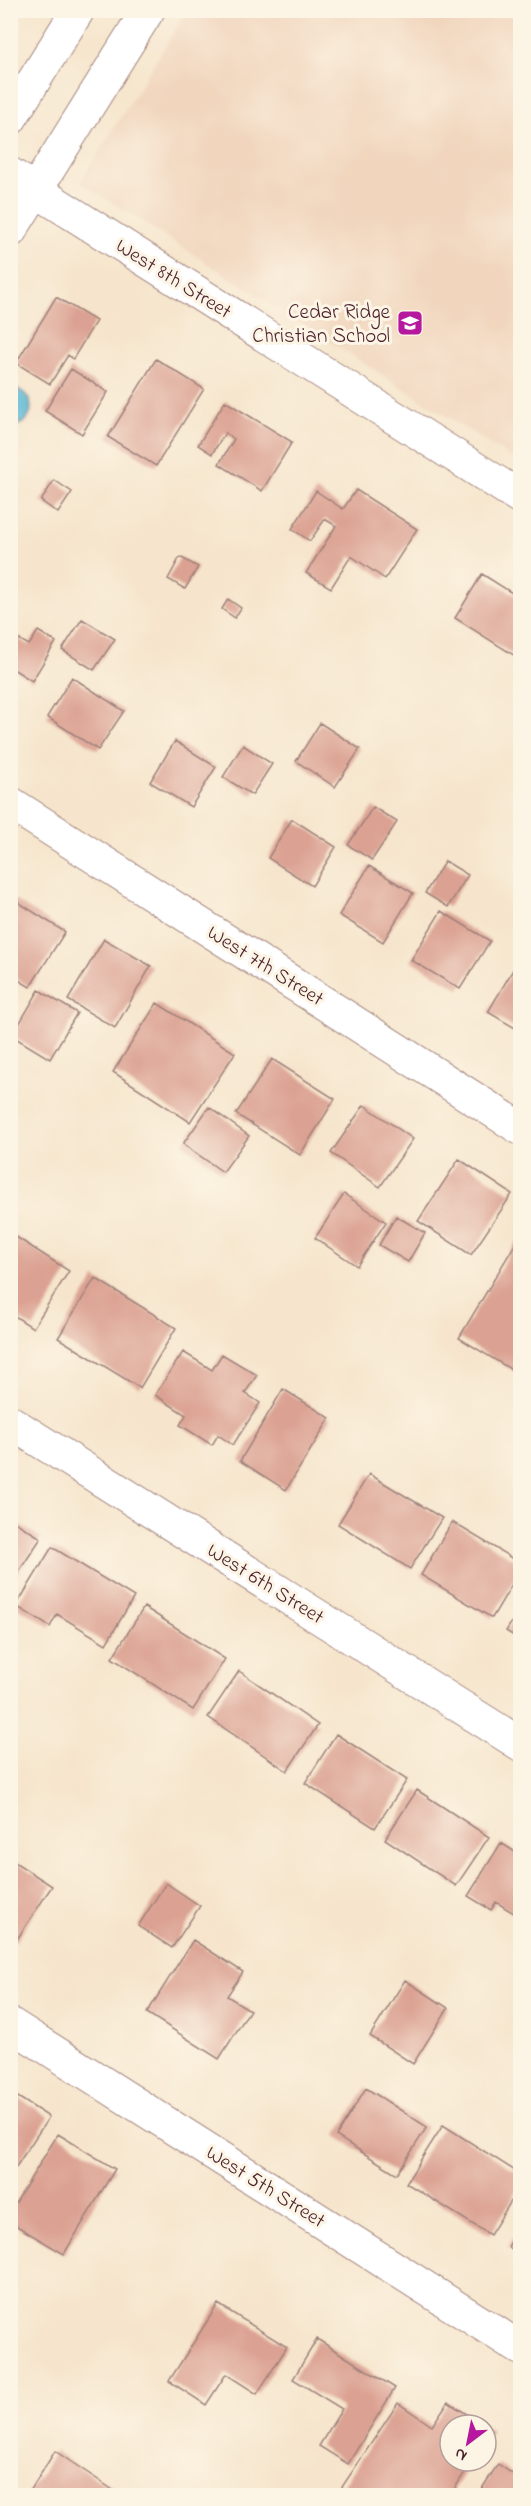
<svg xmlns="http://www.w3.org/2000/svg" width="531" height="2506" font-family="'Indie Flower',sans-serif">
<rect width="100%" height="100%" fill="#fcf5e5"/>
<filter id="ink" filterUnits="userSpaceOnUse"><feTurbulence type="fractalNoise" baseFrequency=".0167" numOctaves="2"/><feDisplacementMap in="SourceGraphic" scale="12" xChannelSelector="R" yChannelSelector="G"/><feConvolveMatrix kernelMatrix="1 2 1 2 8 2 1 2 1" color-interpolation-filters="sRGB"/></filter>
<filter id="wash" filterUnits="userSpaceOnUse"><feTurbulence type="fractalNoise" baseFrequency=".008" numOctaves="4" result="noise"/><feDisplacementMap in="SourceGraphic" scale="24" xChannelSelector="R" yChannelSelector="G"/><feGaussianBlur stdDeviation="1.35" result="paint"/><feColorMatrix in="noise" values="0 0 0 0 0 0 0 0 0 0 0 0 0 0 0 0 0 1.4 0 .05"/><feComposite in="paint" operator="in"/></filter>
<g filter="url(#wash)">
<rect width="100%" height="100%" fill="#f6e5cc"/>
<path fill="#f1d5bd" d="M187,11H520V463L80,182Z"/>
<path fill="#55b6d3" stroke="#506a7f" stroke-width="1.5" d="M11,388C37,390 38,426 11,426Z"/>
<g id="blocks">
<path fill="#dba192" d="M56,297L96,321L73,359L68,355L50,384L16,363Z
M156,359L204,389L156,466L108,437Z
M71,369L108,392L82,434L45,411Z
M225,401L292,442L262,491L219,464L234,439L225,433L212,454L198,445Z
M54,480L72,492L58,513L41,501Z
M356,490L417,529L385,579L351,556L331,588L306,573L336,526L325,519L310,541L292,529L316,491L343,509Z
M180,557L198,567L185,589L168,579Z
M482,574L520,598V659L455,618Z
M228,599L241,608L235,618L222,609Z
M82,619L115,639L94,670L62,650Z
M38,631L56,642L32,681L10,667V634L29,645Z
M72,677L124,711L98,750L47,717Z
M320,723L360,749L335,787L296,761Z
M175,741L216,767L191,807L150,782Z
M243,745L272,764L252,795L223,777Z
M373,807L397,822L372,860L348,845Z
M292,819L336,847L312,886L268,858Z
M445,861L468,875L448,907L425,893Z
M369,866L413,893L383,942L339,915Z
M10,897L65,932L30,987L10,975Z
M441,911L490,941L460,989L411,960Z
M104,939L151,966L115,1028L68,1000Z
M520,958V1031L488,1012Z
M39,990L77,1013L50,1059L12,1036Z
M157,1003L235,1053L190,1122L113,1072Z
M272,1059L335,1099L300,1155L236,1114Z
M364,1105L413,1139L380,1187L331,1153Z
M209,1107L249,1136L223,1172L183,1144Z
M459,1159L512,1194L471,1255L418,1221Z
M344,1194L386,1222L357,1266L315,1238Z
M396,1216L425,1233L408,1262L379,1245Z
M10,1233L69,1271L33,1328L10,1313Z
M520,1236V1375L459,1338Z
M95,1278L176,1328L140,1388L58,1338Z
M183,1352L212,1370L222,1354L257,1375L245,1393L260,1403L233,1445L218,1435L212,1445L180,1425L186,1415L155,1395Z
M283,1389L330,1418L286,1490L240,1461Z
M369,1474L442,1518L410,1569L338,1524Z
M10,1519L41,1538L10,1585Z
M452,1522L520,1563V1571L492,1618L421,1575Z
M52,1547L134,1597L106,1644L57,1614L50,1627L16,1606Z
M144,1607L225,1659L193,1710L112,1658Z
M520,1609V1640L506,1631Z
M239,1671L318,1725L287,1771L208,1717Z
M336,1734L407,1780L375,1828L305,1783Z
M417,1790L489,1837L456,1886L385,1839Z
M501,1843L520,1855V1917L496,1902L491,1910L468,1896Z
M10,1859L52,1886L16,1941L10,1937Z
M166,1883L200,1906L172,1948L138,1926Z
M193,1940L243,1972L227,1996L250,2010L219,2059L147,2013Z
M405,1980L448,2008L413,2064L370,2036Z
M366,2088L427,2127L397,2174L336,2136Z
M10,2092L49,2117L10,2176Z
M443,2125L520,2174V2187L490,2235L406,2183Z
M58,2134L115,2169L64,2254L10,2222V2212Z
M520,2226V2254L508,2247Z
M218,2304L287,2347L257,2394L226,2374L206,2405L169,2381Z
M317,2339L395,2388L348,2464L319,2446L342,2409L293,2379Z
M448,2402L484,2425H450V2461H472L450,2496H348L340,2490L398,2403L432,2426Z
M486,2426L492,2431L486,2440Z
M55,2451L122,2496H27Z
M498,2464L520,2479V2496H477Z"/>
</g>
</g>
<g filter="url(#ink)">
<use href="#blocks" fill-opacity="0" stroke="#a0827c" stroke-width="1.5"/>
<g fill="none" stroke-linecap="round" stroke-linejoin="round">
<defs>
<path id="minor" d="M10,119L78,10
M10,174L520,497
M10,231L148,10
M10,803L520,1128
M10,1422L520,1744
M10,2024L520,2348"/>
</defs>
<use href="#minor" stroke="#a0827c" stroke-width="35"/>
<use href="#minor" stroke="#fff" stroke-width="33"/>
</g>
</g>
<defs>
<symbol id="school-square" viewBox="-11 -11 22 22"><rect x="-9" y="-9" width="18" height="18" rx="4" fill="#b5179e" stroke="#fcf5e5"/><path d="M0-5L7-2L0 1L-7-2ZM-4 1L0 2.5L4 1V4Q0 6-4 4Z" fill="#fff"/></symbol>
</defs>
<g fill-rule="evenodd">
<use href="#school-square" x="395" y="308" width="30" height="30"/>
</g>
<g text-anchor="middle" stroke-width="6" stroke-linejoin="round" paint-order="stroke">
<g font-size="21" fill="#4a1f2b" stroke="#fcf5e5">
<text transform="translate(174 278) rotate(32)" y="7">West 8th Street</text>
<text transform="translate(266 965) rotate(32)" y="7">West 7th Street</text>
<text transform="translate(266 1583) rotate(32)" y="7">West 6th Street</text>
<text transform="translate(266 2186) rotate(32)" y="7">West 5th Street</text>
</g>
<g font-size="21" fill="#4a1f2b" stroke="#fcf5e5" text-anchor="end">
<text x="390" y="318">Cedar Ridge<tspan x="390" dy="24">Christian School</tspan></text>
</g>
</g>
<rect width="531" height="2506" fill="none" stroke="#fcf5e5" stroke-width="36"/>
<g transform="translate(468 2443) rotate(212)"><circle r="28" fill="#fcf5e5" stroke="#b59f9b" stroke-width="1.5"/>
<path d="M0-4.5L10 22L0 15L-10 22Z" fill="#b5179e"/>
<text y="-9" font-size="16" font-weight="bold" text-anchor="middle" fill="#4a1f2b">N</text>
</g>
</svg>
